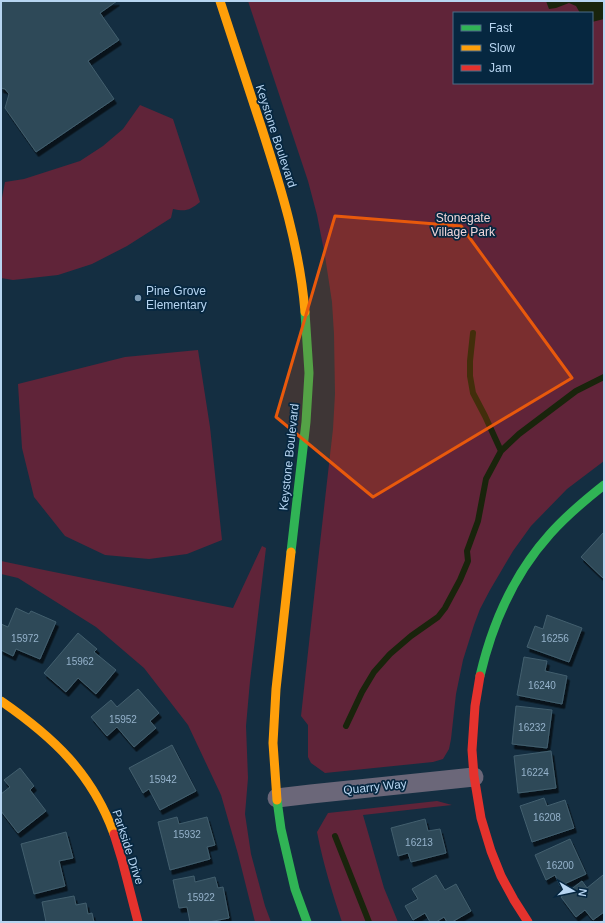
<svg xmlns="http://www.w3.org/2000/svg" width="605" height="923" font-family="Helvetica,sans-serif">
<defs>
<filter id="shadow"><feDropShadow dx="2.5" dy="4.5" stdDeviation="0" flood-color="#0009"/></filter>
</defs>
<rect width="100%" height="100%" fill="#142e41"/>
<path fill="#602439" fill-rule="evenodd" d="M248,1H604V461L567,489L531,526L513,551L490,590L480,609L474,625L463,660L456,694L451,739L449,749L443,759L433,762L325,773L311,763L308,757V725L301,716L318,561L333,429L335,394L334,334L332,302L325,256L317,215L308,181ZM454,13H592V83H454Z
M140,105L173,119L200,202C190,210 186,212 173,209L171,218L127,246L92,264L58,275L13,280L1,278V203L5,182L24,179L80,161L103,146L123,129Z
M198,350L210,427L222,540L187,554L149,559L105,555L65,536L34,497L22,448L18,384L125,357Z
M262,546L266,548L250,681L246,726L248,778L245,814L251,854L265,906L271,922H255L238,854L221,795L188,725L144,668L96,627L18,578L1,574V561L49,571L233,608Z
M437,801L452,805L363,815L384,888L398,922H342C332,892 323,863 317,832L328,813Z"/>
<path fill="#19240c" d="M546,1H604V19L592,22V13H580L576,6L569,3L556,8L549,9Z"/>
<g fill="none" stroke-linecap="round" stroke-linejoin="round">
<path stroke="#19240c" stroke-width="6" d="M473,333L470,361V376L473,393L485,416L501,451
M346,726L362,692L374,672L390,654L411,636L438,617L445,608L460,580L468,561L467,551L478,521L486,479L501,451L519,434L576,391L604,377
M335,836L369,922"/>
</g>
<path fill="#2f4958" stroke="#425f6e" filter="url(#shadow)" d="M1,1H117L100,13L119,40L88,61L114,99L36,152L5,108L9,94L5,89L1,88Z
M604,532V579L581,557Z
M16,608L29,614L31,611L56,622L40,659L16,649L13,656L1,650V624L8,627Z
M547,615L582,628L569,662L527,647L535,626L543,629Z
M78,633L97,649L94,652L116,670L96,694L78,678L66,692L44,673Z
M524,657L547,661L545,671L567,676L562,704L517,695Z
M138,689L159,713L150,721L156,728L134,747L117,727L107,736L91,717L111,700L117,707Z
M516,706L552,710L547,748L512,744Z
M172,745L196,791L160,810L149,789L143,793L129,768Z
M551,751L556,788L518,793L514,756Z
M20,768L34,786L30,790L46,811L18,833L1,811V794L10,787L4,780Z
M544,798L547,806L565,800L574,828L532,842L520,806Z
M177,817L179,824L207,817L215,845L207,847L210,859L170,870L158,822Z
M425,819L428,831L440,829L446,853L411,862L408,853L398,856L391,828Z
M66,832L73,858L59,861L65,886L34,894L21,844Z
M570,839L586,874L560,886L555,875L546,880L535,855Z
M436,875L445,890L456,884L471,911L452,922H447L444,917L436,922H430L425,913L413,920L405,906L418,899L412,889Z
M603,875L604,876V912L593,920L585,910L576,917L561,897L582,881L587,888Z
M194,876L195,882L215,877L218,888L223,887L229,918L209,922H190L187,907L179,908L173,880Z
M74,896L76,905L86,903L88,914L92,913L94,922H46L42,902Z"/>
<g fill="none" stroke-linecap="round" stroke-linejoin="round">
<path stroke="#6b6779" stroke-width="19" d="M277,798L311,794L474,777"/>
<path stroke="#30b455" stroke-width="9" d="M291,552L306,422L309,373L305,312
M480,676C492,624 514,574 550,534C566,516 585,500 604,485
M277,800L281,829L295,889L307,922"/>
<path stroke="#ff9f0a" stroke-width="9" d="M220,1C234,44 248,86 262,129C281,188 300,249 305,312
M1,701C53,737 92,773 114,834
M277,800L273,743L276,689L291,552"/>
<path stroke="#e5322d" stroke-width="9" d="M480,676L475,706L472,750L474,776L481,818L491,851L501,876L514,900L528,922
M114,834L122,860L138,922"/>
</g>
<path fill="#e8590c" fill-opacity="0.2" stroke="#e8590c" stroke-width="3" stroke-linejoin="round" d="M335,216L461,226L572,378L373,497L276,417Z"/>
<circle fill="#7e9bb3" stroke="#062740" stroke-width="1.5" cx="138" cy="298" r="4"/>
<g text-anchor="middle" stroke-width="3.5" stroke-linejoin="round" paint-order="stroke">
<g font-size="10" fill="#95b2cb">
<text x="25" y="642">15972</text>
<text x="555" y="642">16256</text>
<text x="80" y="665">15962</text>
<text x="542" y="689">16240</text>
<text x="123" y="723">15952</text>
<text x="532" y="731">16232</text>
<text x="535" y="776">16224</text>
<text x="163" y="783">15942</text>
<text x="547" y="821">16208</text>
<text x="187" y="838">15932</text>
<text x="419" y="846">16213</text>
<text x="560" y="869">16200</text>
<text x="201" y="901">15922</text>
</g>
<g font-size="12" fill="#b7d5f1" stroke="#062740">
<text transform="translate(276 136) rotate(72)" y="4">Keystone Boulevard</text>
<text transform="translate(289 457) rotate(-84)" y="4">Keystone Boulevard</text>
<text transform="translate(375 787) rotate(-6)" y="4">Quarry Way</text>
<text transform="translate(128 847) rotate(72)" y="4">Parkside Drive</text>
</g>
<g font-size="12" fill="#f1d6da" stroke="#062740">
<text x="463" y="222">Stonegate<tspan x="463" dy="14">Village Park</tspan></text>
</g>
<g font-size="12" fill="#b7d5f1" stroke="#062740" text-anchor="start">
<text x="146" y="295">Pine Grove<tspan x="146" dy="14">Elementary</tspan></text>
</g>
</g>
<rect width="605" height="923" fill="none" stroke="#b7d5f1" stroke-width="4"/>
<rect x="453" y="12" width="140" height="72" fill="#062740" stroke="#4d6d87"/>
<rect x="461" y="25" width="20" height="6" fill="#30b455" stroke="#4d6d87"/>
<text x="489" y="32" font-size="12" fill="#b7d5f1">Fast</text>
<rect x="461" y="45" width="20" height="6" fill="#ff9f0a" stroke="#4d6d87"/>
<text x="489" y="52" font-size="12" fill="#b7d5f1">Slow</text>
<rect x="461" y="65" width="20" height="6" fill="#e5322d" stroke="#4d6d87"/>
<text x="489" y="72" font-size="12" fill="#b7d5f1">Jam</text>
<g transform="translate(573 891) rotate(99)" stroke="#062740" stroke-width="3" paint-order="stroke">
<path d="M0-3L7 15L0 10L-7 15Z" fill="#b7d5f1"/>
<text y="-6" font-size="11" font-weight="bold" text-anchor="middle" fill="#b7d5f1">N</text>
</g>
</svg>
